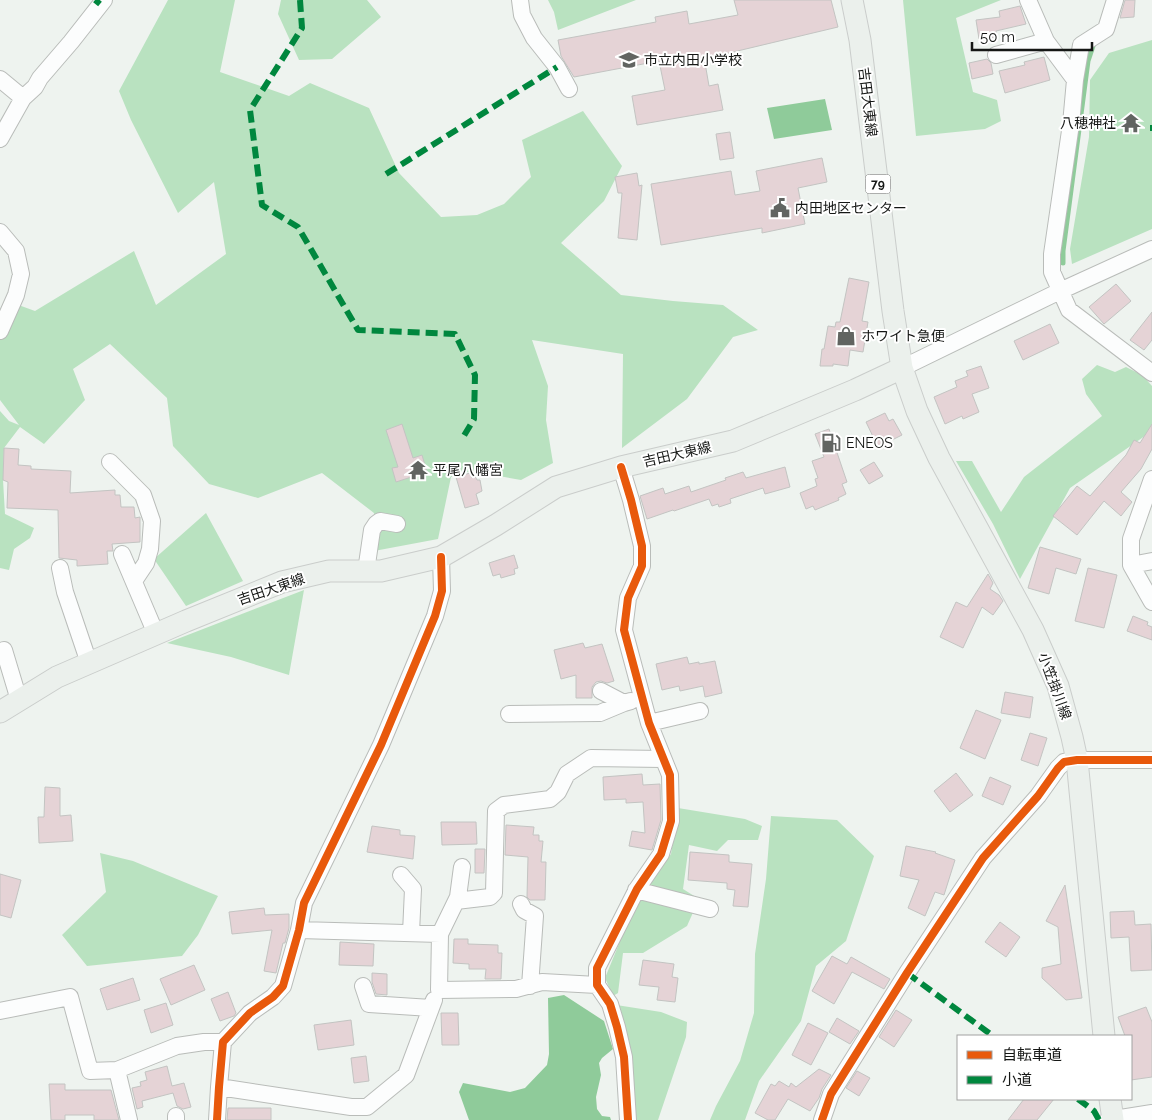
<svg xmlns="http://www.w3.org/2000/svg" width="1152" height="1120" font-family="Raleway,'Noto Sans JP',sans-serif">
<rect width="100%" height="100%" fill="#eef3ef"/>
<path fill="#b9e2c0" d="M168,0H235L220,72L289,96L310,83L369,108L399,173L441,217L477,215L504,204L531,177L522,140L583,111L622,166L604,201L561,243L621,295L673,301L723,305L758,330L733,337L687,399L622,448L623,354L532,340L548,386L546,420L553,463L521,480L471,471L451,477L438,539L374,551L376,524L374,513L322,473L258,498L209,484L173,446L167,398L110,344L73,369L85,400L44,444L20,427L4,448L3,480L5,514L34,528L30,538L14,549L9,570L0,568V411L9,421L19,425L0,400V337L13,303L35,311L134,251L156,305L226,254L214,182L178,213L131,120L119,91Z
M281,0H367L381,17L332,59L299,60L278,14Z
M548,0H636L558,30L554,12Z
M903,0H1001L956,18L973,92L997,100L1001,121L985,129L916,136Z
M1152,40V229L1072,264L1070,249L1089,137L1090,80L1109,53Z
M1097,365L1115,372L1126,367L1142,375L1152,386V431L1070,488L1020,579L993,524L956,461H972L1001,512L1024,477L1102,416L1086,394L1082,379Z
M206,513L243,581L186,606L154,559Z
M304,590L289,675L231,657L167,643Z
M678,808L745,819L762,826L758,840H728L717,851L689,845L683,889L699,899L687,926L643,953H623L618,993L613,996L605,978L623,934L640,898L671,854Z
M771,816L837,820L874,856L846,941L816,966L801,1021L759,1081L745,1120H710L716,1106L740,1061L754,1013L755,954L766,879Z
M100,853L133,861L218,896L198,935L182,956L87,966L62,935L106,892Z
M610,1004L661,1012L687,1022L686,1037L658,1120H632Z"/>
<path fill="#8fcb9a" d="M825,99L832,130L774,139L767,108Z
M564,995L604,1021L613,1049L602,1058L599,1063L601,1075L596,1097L597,1109L602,1116L610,1117L611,1120H469L459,1092L463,1083L510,1092L525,1088L547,1065L549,1054L548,998Z"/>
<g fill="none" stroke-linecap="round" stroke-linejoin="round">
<path stroke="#8fcb9a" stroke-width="5" d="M1063,263V251L1088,61L1093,46"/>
</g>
<path fill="#e5d3d6" stroke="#c3c4c2" d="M734,0H831L838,27L729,53L704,57L709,86L718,84L723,110L637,125L632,96L665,90L659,61L574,77L561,56L558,40L656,22L655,17L687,11L689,24L738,15Z
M1125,0H1135L1134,17L1120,18Z
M1020,6L1026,24L996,31L997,37L979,39L976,20L1000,17L999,11Z
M1044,57L1050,80L1005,93L999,71L1025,65L1024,62Z
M987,59L991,63L993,74L972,79L969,63Z
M730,132L734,158L720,160L716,134Z
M822,158L827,182L798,188L805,224L762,233V228L661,245L651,184L731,171L735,195L760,191L756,171Z
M637,173L639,186L642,185L637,240L618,238L622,193H618L615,177Z
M849,278L869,282L862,321L868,322L863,352L850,350L848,366L833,364V366H820L822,349H824L828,326L835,327L836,322H840Z
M1116,284L1131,301L1104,324L1089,307Z
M1152,312V340L1144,350L1130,340Z
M1050,324L1059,343L1023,360L1014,341Z
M981,366L989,388L972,394L979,412L963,419L962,416L945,424L934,397L957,387L955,381L968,376L966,371Z
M885,413L889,421L893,419L902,435L878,447L866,422Z
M402,424L413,458L422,455L427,472L396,482L392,468L398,467L386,430Z
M1152,424V449L1141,469L1121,492L1132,502L1121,516L1104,501L1077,535L1053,516L1077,486L1090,496L1126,455L1134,440L1140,443Z
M829,429L847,482L842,484L846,494L838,498L839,500L815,510L813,506L806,509L800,493L817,486L815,479L818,478L812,461L824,457L815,434Z
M4,448L19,449L18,465L31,466V469L71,471L70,493L115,490V495H120L121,507H134L135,518L140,517V542L112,544L113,551H107L108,564L77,566V560L59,558L58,510L7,508L8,482L3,480Z
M874,462L883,476L869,484L860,470Z
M785,467L790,487L765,494L763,488L730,499L731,503L719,507L718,504L712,506L709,499L674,511L673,510L647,519L640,496L663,488L665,494L689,486L691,492L726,480L725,478L743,472L746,478Z
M470,473L472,478L475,476L477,480H480L482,491L476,494L479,504L465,508L456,477Z
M1040,547L1081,559L1076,574L1056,568L1049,594L1028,588Z
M514,555L518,568L514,569L515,574L501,578L500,574L493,576L489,563Z
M1088,568L1117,575L1104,628L1075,621Z
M988,574L993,583L990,589L999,595L1003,601L993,615L982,607L963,648L940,637L956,602L967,607Z
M1133,616L1148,622L1147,625L1152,627V640L1127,631Z
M583,643L585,648L602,644L614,681L607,683L601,681L596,682L592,687V698H576V675L561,679L554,650Z
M687,657L689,664L699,662V664L715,661L722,693L705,697L703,686L680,691L679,686L662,690L656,664Z
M1005,692L1033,697L1030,718L1001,713Z
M976,710L1001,720L985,759L960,748Z
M1030,733L1047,738L1038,766L1021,760Z
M956,773L973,795L950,812L934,791Z
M642,774L643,785L660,784L661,820L652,850L629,846L632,831L645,833L643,802L626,803V799L604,800L603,777Z
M990,777L1011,786L1003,805L982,796Z
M45,787L60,788V816L71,815L73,841L39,843L38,817H44Z
M441,822H476L477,844L442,845Z
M506,825L534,827L533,835H539V841H543L541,862H546L545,900H530L527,897L528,857L505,855Z
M372,826L400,830V835L415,836L413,859L367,852Z
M906,846L936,852L935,853L955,860L944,895L935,892L925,916L908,908L919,880L900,876Z
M475,849H485L484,873H475Z
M690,852L729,855V862L752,864L748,907L733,906L735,890L727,889V883L688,880Z
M0,874L21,880L11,918L0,915Z
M1065,885L1082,998L1066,1000L1042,978V968L1061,964L1058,927L1046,921Z
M264,908L265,915L289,914V928L285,943H283L276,973L264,971L272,930L232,934L229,912Z
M1134,911L1135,925L1151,924L1152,970L1131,971L1129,937L1111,938L1110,912Z
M1000,922L1020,937L1006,957L985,942Z
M454,939H468V944L498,945V953H502L501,979H485L486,969H469V964L453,963Z
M340,942L374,944L373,966L339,965Z
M832,956L847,964L851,957L890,979L884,989L852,972L834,1004L812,991Z
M643,960L674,964L672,977L678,978L675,1002L657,1000L659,987L639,985Z
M194,965L205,990L171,1005L160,979Z
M372,973L387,974V995L376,994L372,982Z
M133,978L140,1000L107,1010L100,989Z
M228,992L236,1013L234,1016L220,1021L211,999Z
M166,1003L173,1025L151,1033L144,1010Z
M1146,1007L1152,1022V1077L1131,1080V1036H1125L1118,1017Z
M896,1010L912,1020L894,1047L879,1037Z
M441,1013H458L459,1045H442Z
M837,1018L859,1031L850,1044L829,1032Z
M351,1020L354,1045L318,1050L314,1025Z
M808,1023L828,1033L811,1065L792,1055Z
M366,1056L369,1081L354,1083L351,1058Z
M167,1066L172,1086L184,1083L191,1107L183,1109L177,1106L173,1093L142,1101L143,1107L137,1109L132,1088L141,1086L140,1082L147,1080L145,1072Z
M819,1069L831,1075L822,1089L819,1098L810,1111L788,1099L775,1120H768L755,1113L771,1084L775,1086L779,1081L789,1087L791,1083L796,1087Z
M857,1071L870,1078L859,1096L846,1088Z
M49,1084H65V1090H111L119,1120H94V1115H65V1120H51Z
M1024,1099H1054L1037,1120H1008Z
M228,1108H271V1120H227Z"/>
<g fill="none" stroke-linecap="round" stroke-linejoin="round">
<defs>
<path id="minor" d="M520,0L522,15L534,38L557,67L569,89
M1028,0L1046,41L1075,80
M1115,0L1106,29L1081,45L1075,80L1071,124L1052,254V272L1069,310L1152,373
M996,55L1046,41
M0,79L23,98
M0,139L23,98L35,87L40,78L71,42L104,0
M0,232L16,251L21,274L16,295L0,331
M902,368L1060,291L1152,249
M110,462L143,495L152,521L150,549L146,563L134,581
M621,467L631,500L642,546V566L628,598L624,630L649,723L670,775L671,821L661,854L637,889L597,968V985L610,1004L617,1027L624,1057L628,1120
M1152,479L1131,539V565L1152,602
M122,554L156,634
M1131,565L1152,561
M60,568L65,592L89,663
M366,571L372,530L376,524L380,521L397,524
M4,650L19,700
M601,691L624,703L631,701
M509,714L600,713L624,703
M649,723L700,711
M401,875L413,889L411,933
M636,890L710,909
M456,901L490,897L494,893L496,811L504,805L550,799L558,792L567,774L591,758L663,759
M521,904L524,910L535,916L530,986
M299,930L440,934L439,990L516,989L542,982L597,985
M440,934L458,897L462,867
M363,986L369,1004L431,1008L434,1000
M0,1011L70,997L90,1071L117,1070L177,1046L204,1042H223
M117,1070L129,1120
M219,1087L351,1107H367L406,1075L431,1008
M176,1116V1120
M217,1120L219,1087L223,1042L250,1013L273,997L283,986L299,930L304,903L381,745L435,616L442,591L441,557
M822,1120L831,1094L907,973L983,858L1038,796L1058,768L1064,762L1077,760H1152
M1108,1120L1152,1113"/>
<path id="major" d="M852,0L860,40L893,311L902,368L917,411L939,458L1033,630L1058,686L1072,737L1077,760L1104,1036
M0,712L57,677L186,621L282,582L329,571H381L441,557L496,525L556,487L621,467L733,441L855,390L902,368
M1110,1099L1113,1120"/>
</defs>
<use href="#minor" stroke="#b9bcb9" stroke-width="18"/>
<use href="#major" stroke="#cacdcb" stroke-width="23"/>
<use href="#minor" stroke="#fcfdfd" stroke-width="16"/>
<use href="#major" stroke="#ebf0ec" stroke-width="21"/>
<path stroke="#00873e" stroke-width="6" stroke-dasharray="12 6" stroke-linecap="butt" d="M95,0L100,4
M300,0L302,28L250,110L262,205L298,227L358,330L455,334L475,375L474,419L462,439
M1150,128H1152
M386,174L557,67
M907,973L993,1036
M1078,1099L1094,1111L1099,1120"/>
<defs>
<path id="cycleway" d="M621,467L631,500L642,546V566L628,598L624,630L649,723L670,775L671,821L661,854L637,889L597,968V985L610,1004L617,1027L624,1057L628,1120
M217,1120L219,1087L223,1042L250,1013L273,997L283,986L299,930L304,903L381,745L435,616L442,591L441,557
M822,1120L831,1094L907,973L983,858L1038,796L1058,768L1064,762L1077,760H1152"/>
</defs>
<use href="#cycleway" stroke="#fff" stroke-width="11"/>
<use href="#cycleway" stroke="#e8590c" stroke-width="8"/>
</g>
<defs>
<symbol id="school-bare" viewBox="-9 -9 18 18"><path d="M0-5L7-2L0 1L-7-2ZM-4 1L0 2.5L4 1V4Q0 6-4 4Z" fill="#616461" stroke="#fff" stroke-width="2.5" paint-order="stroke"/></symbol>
<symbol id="temple-bare" viewBox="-9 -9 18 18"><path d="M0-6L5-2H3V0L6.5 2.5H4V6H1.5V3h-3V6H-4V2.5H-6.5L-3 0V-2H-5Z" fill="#616461" stroke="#fff" stroke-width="2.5" paint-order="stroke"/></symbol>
<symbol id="civic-bare" viewBox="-9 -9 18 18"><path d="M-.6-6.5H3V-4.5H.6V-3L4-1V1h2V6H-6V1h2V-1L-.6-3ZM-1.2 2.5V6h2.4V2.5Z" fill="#616461" stroke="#fff" stroke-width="2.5" paint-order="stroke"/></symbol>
<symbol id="shop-bare" viewBox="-9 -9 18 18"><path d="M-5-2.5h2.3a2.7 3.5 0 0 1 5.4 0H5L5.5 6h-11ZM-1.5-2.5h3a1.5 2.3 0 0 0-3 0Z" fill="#616461" stroke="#fff" stroke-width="2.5" paint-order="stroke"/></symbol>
<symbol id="fuel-bare" viewBox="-9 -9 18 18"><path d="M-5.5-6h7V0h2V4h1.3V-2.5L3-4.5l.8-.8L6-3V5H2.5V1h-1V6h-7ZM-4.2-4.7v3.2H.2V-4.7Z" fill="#616461" stroke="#fff" stroke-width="2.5" paint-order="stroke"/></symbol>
</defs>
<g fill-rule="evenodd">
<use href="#school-bare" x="615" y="46" width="28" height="28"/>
<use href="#temple-bare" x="1117" y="109" width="28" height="28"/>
<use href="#civic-bare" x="766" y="194" width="28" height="28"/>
<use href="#shop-bare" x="832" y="322" width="28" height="28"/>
<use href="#fuel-bare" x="817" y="429" width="28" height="28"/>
<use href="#temple-bare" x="404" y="456" width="28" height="28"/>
</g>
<g text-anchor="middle" stroke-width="4" stroke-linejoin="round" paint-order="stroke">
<rect fill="#fff" stroke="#5b5d5b" stroke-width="1" x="865.5" y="174.5" width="25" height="19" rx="4"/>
<g font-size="12" font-weight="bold" fill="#151715">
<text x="878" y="188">79</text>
</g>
<g font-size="14" fill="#151715" stroke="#fff" text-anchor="start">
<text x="644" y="65">市立内田小学校</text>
<text x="1116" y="128" text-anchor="end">八穂神社</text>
<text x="795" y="213">内田地区センター</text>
<text x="861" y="341">ホワイト急便</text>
<text x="846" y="448">ENEOS</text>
<text x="433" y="475">平尾八幡宮</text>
</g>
<g font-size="14" fill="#151715" stroke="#fff">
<text transform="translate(868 102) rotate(83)" y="5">吉田大東線</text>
<text transform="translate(677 454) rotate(-13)" y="5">吉田大東線</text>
<text transform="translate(271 589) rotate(-19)" y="5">吉田大東線</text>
<text transform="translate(1055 686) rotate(70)" y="5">小笠掛川線</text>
</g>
</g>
<rect x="957" y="1035" width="175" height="65" fill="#ffffff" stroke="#a1a2a1"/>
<rect x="967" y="1051" width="25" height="8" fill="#e8590c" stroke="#a1a2a1"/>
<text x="1002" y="1060" font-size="15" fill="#151715">自転車道</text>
<rect x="967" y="1076" width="25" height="8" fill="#00873e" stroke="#a1a2a1"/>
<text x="1002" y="1085" font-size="15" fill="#151715">小道</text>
<path d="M972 42v8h120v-8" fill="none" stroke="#151715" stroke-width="2.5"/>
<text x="980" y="42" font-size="15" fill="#151715" stroke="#ffffff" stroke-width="4" paint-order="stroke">50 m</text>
</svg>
